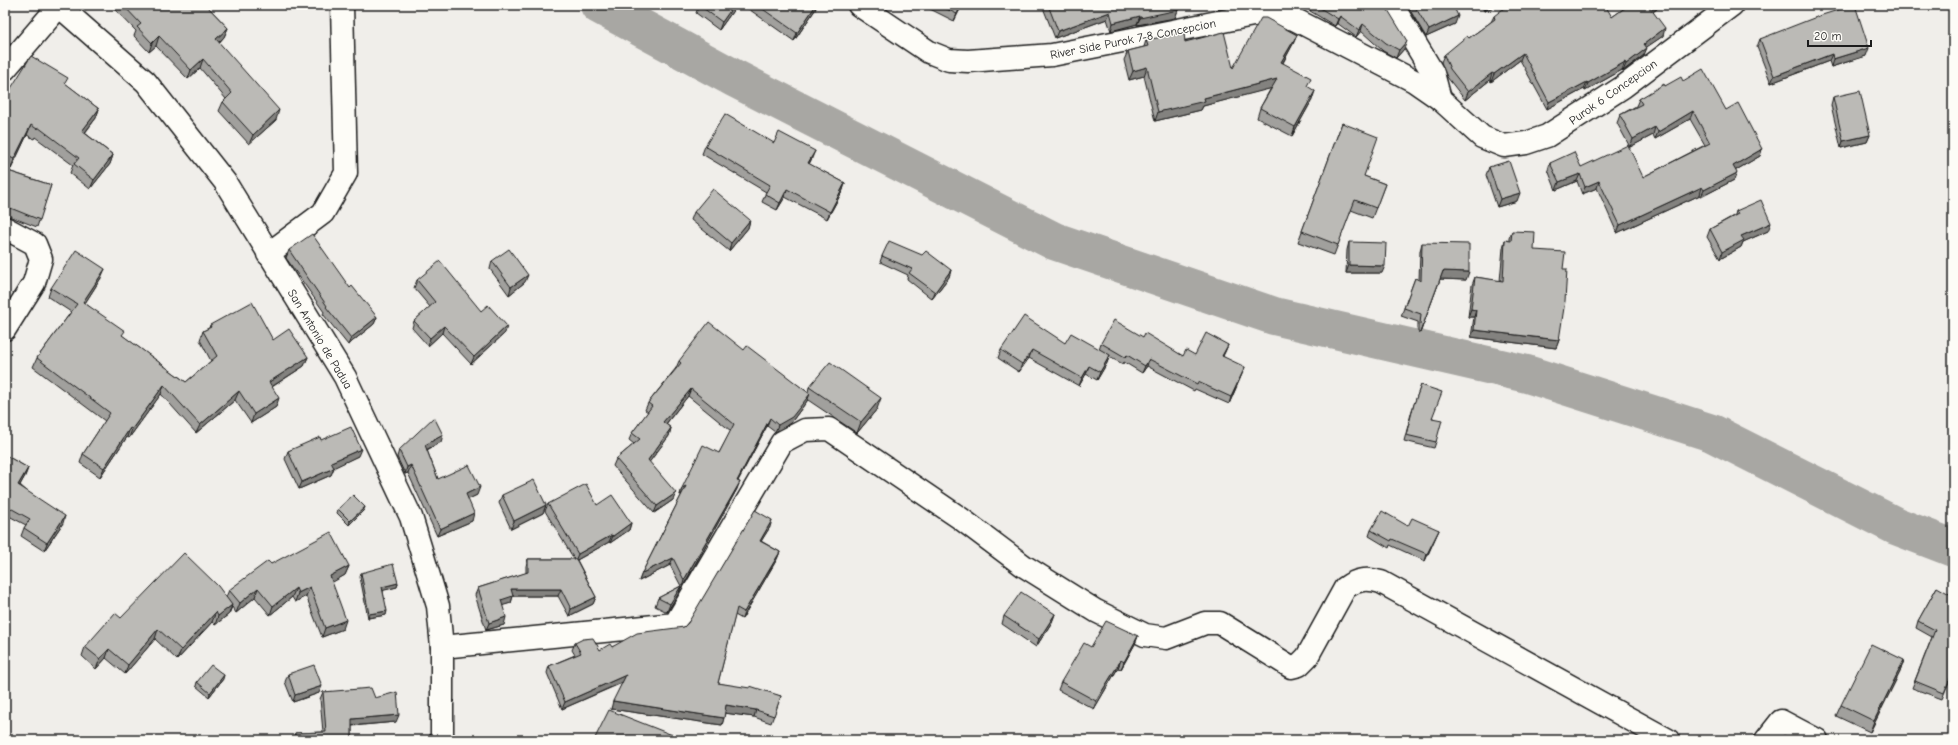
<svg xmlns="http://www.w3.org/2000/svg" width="1958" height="745" font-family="'Comic Neue',sans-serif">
<rect width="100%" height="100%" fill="#f0eeea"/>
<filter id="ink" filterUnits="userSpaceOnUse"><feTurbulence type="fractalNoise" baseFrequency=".025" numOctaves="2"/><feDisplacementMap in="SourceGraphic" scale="8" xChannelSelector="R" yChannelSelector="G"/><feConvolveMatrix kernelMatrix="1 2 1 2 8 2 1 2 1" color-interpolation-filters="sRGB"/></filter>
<g filter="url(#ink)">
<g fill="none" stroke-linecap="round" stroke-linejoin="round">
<path stroke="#a8a7a3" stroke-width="38" d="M599,5L734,78L1054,241L1274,316L1527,374L1712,433L1896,526L1953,548"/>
<defs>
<path id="minor" d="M1392,5L1433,73L1440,99
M5,69L59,6
M5,228L35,244L41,259L34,283L5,329
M268,254L323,213L346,173L342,5
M442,647L675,624L782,442L805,430L829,429L960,518L1024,566L1096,611L1145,635L1166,638L1205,623H1220L1291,667L1299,665L1307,657L1345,588C1357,579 1367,578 1381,582L1668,740
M1766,740L1781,721L1817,740"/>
<path id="tertiary" d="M58,5L146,82L225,182L345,377L411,517L438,606L442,647V740
M859,5L929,52L949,60L968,61L1052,55L1253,15L1272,14L1294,19L1414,81L1440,99L1482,137L1504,146L1526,143L1547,136L1623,87L1732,5"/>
</defs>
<use href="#minor" stroke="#1c1c1c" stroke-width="25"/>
<use href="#tertiary" stroke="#1c1c1c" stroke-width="25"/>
<use href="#minor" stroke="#fdfcf7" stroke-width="22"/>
<use href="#tertiary" stroke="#fdfcf7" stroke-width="22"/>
</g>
<path fill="#a1a09d" stroke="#1c1c1c" d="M111,5H206L228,28L224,37L219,43L276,120L249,144L219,111L223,102L226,99L200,68L188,79L156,46L149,52L134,36L136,31Z
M699,5H737L719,30L696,13Z
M743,5H817L815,10L794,41Z
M926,5H962L954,21L926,7Z
M1042,5H1179L1178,8V10L1175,18L1137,25V24L1111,31L1107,19L1055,38Z
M1313,5H1385L1404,49L1396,58L1383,51L1361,31L1356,37L1337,23L1335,26L1310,11Z
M1407,5H1453L1455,24L1426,37Z
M1481,5H1498L1484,11Z
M1629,5H1662L1653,12L1663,36L1646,47L1644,55L1623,71L1622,70L1585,91L1584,89L1547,109L1520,60L1491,82L1490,80L1465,100L1447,77L1441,62L1444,55L1469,38L1491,22L1494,16L1612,17Z
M1297,35L1293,44L1283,63L1308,87L1312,100L1292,136L1257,118L1260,108L1271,88L1203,106L1201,110L1155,121L1144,76L1129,80L1124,60L1128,51L1144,47L1146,40L1185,42L1233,68Z
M1760,39L1866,56L1831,67L1829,61L1771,83L1757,47Z
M1683,81L1726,110L1762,149L1760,156L1736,170L1734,180L1701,197L1700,195L1617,233L1597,188L1582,194L1577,181L1556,190L1548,170L1550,163L1581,167L1643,177L1705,145L1690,119L1655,139L1653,135L1630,147L1617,123L1620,115L1636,106L1639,99L1665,86Z
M66,84L99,109L96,118L85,133L113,155L110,164L90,189L70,173L73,165L35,137L34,139L27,135L11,169L5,166V98Z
M1833,97L1870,135L1867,142L1841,148L1831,105Z
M1342,123L1364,176L1385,184L1372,218L1351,210L1334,255L1298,242Z
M774,143L812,158L809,164L845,183L843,190L827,219L785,197L777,210L762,202L766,192L702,154L705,146Z
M1489,167L1517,201L1497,207L1486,175Z
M5,170L51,185L37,227L11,217L5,216Z
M1736,211L1768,231L1743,242L1741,247L1720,259L1707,237L1710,229L1735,215Z
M694,212L750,220L748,228L729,251L691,220Z
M1512,231L1534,250L1559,340L1556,348L1471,337L1474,317H1468L1472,285L1475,277L1500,281L1503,248L1505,240L1509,241V238Z
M1349,242L1382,273H1346L1347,250Z
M1422,243L1466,280L1440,279L1420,333L1418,332V322L1401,316L1415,278L1419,280L1420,251Z
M289,250L350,288L377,317L374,324L348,345L323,314L324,312L286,258Z
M882,256L951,270L949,277L932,299L907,279L908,275L880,262Z
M492,261L525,282L509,295L490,269Z
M101,278L85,303L123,336L186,382L211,361L200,340L203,331L209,328L210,325L273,340L308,357L304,366L272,387L276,407L251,423L235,400L196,433L161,394L129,438L127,437L100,477L80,463L83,454L105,421L33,367L37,358L71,312L48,297L51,288Z
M417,280L481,311L505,333L471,364L442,333L428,346L412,328L414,321L430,307L414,288Z
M1143,337L1183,356L1195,355L1228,345L1223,356L1242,374L1229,404L1195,389L1194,391L1147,366L1142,373L1124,362L1123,364L1109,357L1107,363L1097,380L1086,374L1079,386L1029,358L1019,372L998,358L1001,350L1065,343L1099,349L1101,343Z
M744,350L808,392L809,387L877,409L857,433L808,400L807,401L790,424L775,432L767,426L738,481L737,489L682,588L681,587L679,593L667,612L655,606L658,598L681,586L670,565L639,581L642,573L682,494L680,495L682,488L719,453L731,431L688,396L666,424L671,428L669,436L649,462L673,500L654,513L613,466L616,459L634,444L629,440L632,433L648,412L645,410L648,403L676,368L679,361Z
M1421,385L1433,418L1436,442L1434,448L1404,441L1412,410Z
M321,440L358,456L334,467L331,475L299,489L285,459L288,451Z
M441,442L427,450L438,479L477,495L468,499L472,521L437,536L408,473L405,474L397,457L399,450Z
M5,455L28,468L25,476L20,485L63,523L44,551L21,536L24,528L26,525L5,514Z
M502,495L546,505L543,513L511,529L499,503Z
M548,504L597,505L631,523L629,530L610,543L609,542L577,560L596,597L593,604L569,616L558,596H513L511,603L502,605L504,625L486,630L475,595L478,588L526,573V566L528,559H574L545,511Z
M365,507L363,511L349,525L337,513L338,509Z
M1408,526L1439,530L1425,561L1390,545L1389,548L1369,536L1371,530Z
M770,527L761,541L780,552L777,559L742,619L735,615L718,683L781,696L771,723L754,717L725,713L722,725L611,709L622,683L562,709L547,673L549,666L575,655L572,650L575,643L600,650L684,627Z
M271,564L349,566L345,575L332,582L343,629L322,637L306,596L295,602L292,597L270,615L255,597L236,613L232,607L229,614L215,625L212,622L177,660L155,639L125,674L106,658L96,669L82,656L85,647L121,618L226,597L229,590Z
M361,573L398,583L397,587L383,590L386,615L368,618L360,577Z
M1937,587L1953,672L1942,699L1912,688L1932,637L1916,628L1918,621Z
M1055,614L1052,622L1036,647L1002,624L1004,616Z
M1138,636L1135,644L1121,669L1118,668L1094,709L1058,690L1061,682L1091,647Z
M1904,660L1900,672L1870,732L1836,716L1841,705Z
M288,674L319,693L293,702L285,682Z
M223,679L209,697L196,686L197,682Z
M323,692L375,698L396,722L352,726V740H293L295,733L323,732L320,699Z"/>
<path fill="#83827f" stroke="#1c1c1c" d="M734,5H737L719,30L722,22Z
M816,5H817L815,10L794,41L797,33Z
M961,5H962L954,21L957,14Z
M1175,5H1179L1177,11L1178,10L1175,18L1137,25L1140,18Z
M1486,5H1498L1484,11Z
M1655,5H1662L1650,14L1653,6Z
M1876,5H1885L1875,8Z
M1110,12L1107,19L1055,38L1058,31Z
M1140,16L1137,24L1111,31L1113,23Z
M1340,16L1337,23L1335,26L1338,19Z
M1458,16L1455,24L1426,37L1429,30Z
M1363,24L1361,31L1356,37L1359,30Z
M228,28L224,37L212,49L216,39Z
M1665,28L1663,36L1641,51L1644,44Z
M1297,35L1293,44L1278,71L1281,62Z
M159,36L156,46L149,52L152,43Z
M1407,41L1404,49L1396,58L1399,50Z
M1647,48L1644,55L1623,71L1626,64Z
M1869,48L1866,56L1831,67L1833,59Z
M1523,53L1520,60L1491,82L1494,74Z
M1832,54L1829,61L1771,83L1774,76Z
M203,59L200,68L188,79L191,70Z
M1625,62L1622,70L1585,91L1588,83Z
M1147,67L1144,76L1129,80L1133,71Z
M1492,73L1490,80L1465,100L1468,92Z
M1277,79L1273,88L1203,106L1201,110L1155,121L1158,112L1204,98Z
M1587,82L1584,89L1547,109L1549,102Z
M1315,91L1312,100L1292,136L1295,127Z
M99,109L96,118L79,140L82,131Z
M279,110L276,120L249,144L253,135Z
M1693,111L1690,119L1655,139L1658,132Z
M31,125L27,135L11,169L14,159Z
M1655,127L1653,135L1630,147L1633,139Z
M1870,135L1867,142L1841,148L1843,141Z
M1762,149L1760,156L1731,173L1733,166Z
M815,151L812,158L806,170L808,163Z
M113,155L110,164L90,189L94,180Z
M1737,173L1734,180L1701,197L1704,190Z
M1580,174L1577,181L1556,190L1559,182Z
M1599,181L1597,188L1582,194L1585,187Z
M845,183L843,190L827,219L830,212Z
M1702,187L1700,195L1617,233L1620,225Z
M787,189L785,197L777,210L780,203Z
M1520,193L1517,201L1497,207L1500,199Z
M750,220L748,228L729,251L731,243Z
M1771,223L1768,231L1743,242L1741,247L1720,259L1722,252L1741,236Z
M1349,265L1385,266L1382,273H1346Z
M105,269L101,278L80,311L83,302Z
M951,270L949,277L932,299L935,292Z
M1443,271L1469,272L1466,280L1440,279L1420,333Z
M528,275L525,282L509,295L511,287Z
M1471,309L1476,310L1474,317H1468Z
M377,317L374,324L348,345L351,338Z
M444,326L442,333L428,346L430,338Z
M507,326L505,333L471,364L474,357Z
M1474,330L1559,340L1556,348L1471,337Z
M1228,345L1225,352L1219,363L1222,356Z
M1032,350L1029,358L1019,372L1022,364Z
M1110,355L1107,363L1097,380L1100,372Z
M308,357L304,366L265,391L269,382Z
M1149,359L1147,366L1142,373L1145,366Z
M1089,366L1086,374L1079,386L1082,378Z
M1245,367L1242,374L1229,404L1231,397Z
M164,385L161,394L129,438L132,429Z
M691,389L688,396L661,430L663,422Z
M239,391L235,400L196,433L200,425Z
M810,394L807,401L790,424L775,432L778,425Z
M279,398L276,407L251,423L254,414Z
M881,398L877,409L857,433L861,422Z
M770,418L767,426L734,488L737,481Z
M130,428L127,437L100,477L104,468Z
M671,428L669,436L645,468L648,460Z
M443,435L441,442L422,452L425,445Z
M361,449L358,456L329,470L331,462Z
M411,465L408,473L405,474L407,467Z
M28,468L25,476L16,492L18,485Z
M334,468L331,475L299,489L302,482Z
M740,482L737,489L682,588L684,580Z
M686,486L683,493L680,495L682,488Z
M480,487L477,495L463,502L466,494Z
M676,493L673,500L654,513L657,506Z
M546,505L543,513L511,529L514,521Z
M365,507L363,511L349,525L350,521Z
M474,513L472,521L437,536L440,529Z
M65,516L63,523L44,551L47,543Z
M772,520L770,527L757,548L760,541Z
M631,523L629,530L610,543L613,536Z
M1439,530L1436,536L1425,561L1427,554Z
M612,535L609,542L575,561L578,554Z
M780,552L777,559L742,619L744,612Z
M673,558L670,565L639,581L642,573Z
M349,566L345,575L326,586L330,576Z
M398,583L397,587L381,591L382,587Z
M681,586L679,593L667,612L670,604Z
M310,587L306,596L295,602L298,593Z
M258,588L255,597L236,613L240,603Z
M296,588L292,597L270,615L273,606Z
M511,589H561L558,596H513L511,603L498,607L501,600Z
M596,597L593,604L569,616L571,609Z
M232,605L229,614L215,625L218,616Z
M387,611L386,615L368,618L369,614Z
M216,612L212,622L177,660L181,650Z
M1055,614L1052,622L1036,647L1039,639Z
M506,617L504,625L486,630L489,623Z
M346,620L343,629L322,637L325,628Z
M158,629L155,639L125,674L128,665Z
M1138,636L1135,644L1121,669L1124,662Z
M109,649L106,658L96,669L100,659Z
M1121,660L1118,668L1094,709L1096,701Z
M1904,660L1900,672L1870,732L1874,721Z
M224,675L223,679L209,697L210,693Z
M626,675L623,682L562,709L565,702Z
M322,686L319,693L293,702L295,695Z
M613,701L724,718L722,725L611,709Z
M726,705L756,710L754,717L724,713Z
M399,715L396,722L349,726L352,719Z"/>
<path fill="#bbbab6" stroke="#1c1c1c" d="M123,5H206L228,28L216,39L279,110L253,135L223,102L232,93L203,59L191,70L159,36L152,43L137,27L141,24Z
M699,5H734L722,22Z
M757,5H816L797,33Z
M938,5H961L957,14Z
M1048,5H1177L1178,10L1140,18V16L1113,23L1110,12L1058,31Z
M1315,5H1385L1407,41L1399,50L1386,43L1363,24L1359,30L1340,16L1338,19Z
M1414,5H1453L1458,16L1429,30Z
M1508,5H1605L1612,17L1629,5H1648L1665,28L1644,44L1647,48L1626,64L1625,62L1588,83L1587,82L1549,102L1523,53L1494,74L1492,73L1468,92L1450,69L1444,55L1467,36L1469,38L1495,19L1494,16Z
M1854,5H1855L1869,48L1833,59L1832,54L1774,76L1760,39L1819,16Z
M1261,18H1266L1297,35L1281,62L1311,78L1307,86L1315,91L1295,127L1260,108L1277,79L1204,98L1205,101L1158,112L1147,67L1133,71L1128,51L1148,46L1146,40L1184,33L1185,42L1224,32L1233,68Z
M31,56L68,78L65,83L99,109L82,131L113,155L94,180L74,164L79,158L38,127L37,129L31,125L14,159L5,155V98Z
M1703,69L1726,110L1738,103L1762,149L1733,166L1737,173L1704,190L1702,187L1620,225L1599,181L1585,187L1580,174L1559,182L1550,163L1574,152L1581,167L1628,145L1643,177L1710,143L1693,111L1658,132L1655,127L1633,139L1620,115L1642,104L1639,99L1664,84L1665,86L1681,77L1683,81Z
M1860,91L1870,135L1843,141L1833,97Z
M725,114L774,143L779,132L815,151L808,163L845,183L830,212L787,189L780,203L765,194L770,185L705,146Z
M1342,123L1378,137L1364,176L1385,184L1376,208L1355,200L1338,245L1302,231Z
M1509,161L1520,193L1500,199L1489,167Z
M5,170L51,185L40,220L13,209L5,207Z
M713,189L750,220L731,243L694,212Z
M1761,200L1771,223L1741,236L1744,240L1722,252L1710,229L1738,214L1736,211Z
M1512,231L1535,232L1534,250L1565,252L1563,269H1567L1565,301L1559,340L1474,330L1476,310L1471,309L1475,277L1503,281L1505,240L1511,241Z
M312,234L350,288L352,286L377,317L351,338L326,307L327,306L289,250Z
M889,241L922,255L926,251L951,270L935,292L909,273L912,269L882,256Z
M1349,242L1386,243L1385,266L1349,265Z
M1422,243L1469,244V272L1443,271L1423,325L1420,324L1421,314L1404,308L1415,278L1421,281Z
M509,249L528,275L511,287L492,261Z
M76,250L105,269L83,302L125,331L122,335L186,382L217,356L203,331L211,327L210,325L252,302L273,340L289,329L308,357L269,382L279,398L254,414L239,391L200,425L164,385L132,429L130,428L104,468L83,454L110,413L37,358L77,304L51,288Z
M440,261L481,311L488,305L507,326L474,357L444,326L430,338L414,321L435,302L417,280Z
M1024,316L1065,343L1071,333L1110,355L1100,372L1089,366L1082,378L1032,350L1022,364L1001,350Z
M1114,320L1143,337L1145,333L1183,356L1186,350L1195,355L1206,333L1228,345L1222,356L1245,367L1231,397L1198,382L1197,384L1149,359L1145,366L1127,355L1125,357L1101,343Z
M709,322L744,350L747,346L810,394L792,417L778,425L770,418L737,481L740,482L684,580L673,558L642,573L686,486L682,488L703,445L719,453L734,424L691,389L663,422L671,428L648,460L676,493L657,506L616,459L640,439L632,433L652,406L648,403L681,363L679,361Z
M830,362L881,398L861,422L809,387Z
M1421,385L1442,392L1432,418L1442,420L1436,442L1406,435L1414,404Z
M434,417L443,435L425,445L438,479L469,465L480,487L466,494L474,513L440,529L411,465L407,467L399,450Z
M351,427L361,449L331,462L334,468L302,482L288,451L320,437L321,440Z
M5,455L28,468L18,485L65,516L47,543L24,528L30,519L5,505Z
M534,480L546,505L514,521L502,495Z
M586,484L597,505L612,495L631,523L613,536L612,535L578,554L548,504Z
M353,495L365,507L350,521L338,509Z
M755,510L772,520L760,541L780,552L744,612L737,608L718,683L750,688V686L781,696L774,716L756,710L726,705L724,718L613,701L626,675L565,702L549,666L581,653L575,643L583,639L593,638L600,650L610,644L612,647L637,633L684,627L688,623Z
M1382,511L1408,526L1412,518L1439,530L1427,554L1392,539L1391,541L1371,530Z
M331,532L349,566L330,576L346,620L325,628L310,587L298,593L296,588L273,606L258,588L240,603L229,590L268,561L271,564Z
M184,553L218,586L232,605L218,616L216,612L181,650L158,629L128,665L109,649L100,659L85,647L115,613L121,618Z
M528,559H576L596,597L571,609L561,589H511L513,596L501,600L506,617L489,623L478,588L528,572Z
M393,564L398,583L382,587L387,611L369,614L361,573Z
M681,586L670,604L658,598Z
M1937,587L1953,596V671L1944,693L1915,681L1935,630L1918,621Z
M1021,592L1055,614L1039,639L1004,616Z
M1106,621L1138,636L1124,662L1121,660L1096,701L1061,682L1084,643L1091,647Z
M1871,644L1904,660L1874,721L1841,705Z
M211,665L224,675L210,693L197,682Z
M314,665L322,686L295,695L288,674Z
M371,688L375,698L397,692L399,715L352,719V740H295V733L326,732L323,692Z
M609,710L685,740H594Z
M787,736L793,740H784Z
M1250,737L1257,740H1248Z"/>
</g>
<g text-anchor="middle" stroke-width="3" stroke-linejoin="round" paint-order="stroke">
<g font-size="12" fill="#1c1c1c" stroke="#fdfcf7">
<text transform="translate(1133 39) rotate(-11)" y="4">River Side Purok 7-8 Concepcion</text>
<text transform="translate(1613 92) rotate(-35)" y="4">Purok 6 Concepcion</text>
<text transform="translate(320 339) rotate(59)" y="4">San Antonio de Padua</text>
</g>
</g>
<rect width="1958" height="745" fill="none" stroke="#fdfcf7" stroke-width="20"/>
<rect x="10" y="10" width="1938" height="725" fill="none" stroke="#1c1c1c" stroke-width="1.5" filter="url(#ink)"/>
<path d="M1808 40v6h63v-6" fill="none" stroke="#1c1c1c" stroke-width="2"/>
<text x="1814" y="40" font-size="12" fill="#1c1c1c" stroke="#fdfcf7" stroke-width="3" paint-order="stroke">20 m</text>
</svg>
